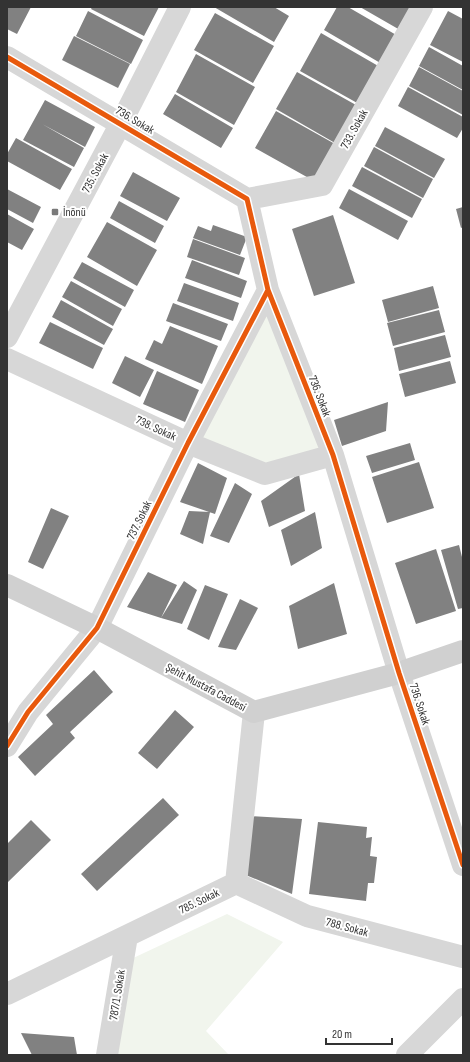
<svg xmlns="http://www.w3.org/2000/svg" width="470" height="1062" font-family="'Sofia Sans Condensed',sans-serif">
<rect width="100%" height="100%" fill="#fff"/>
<path fill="#f1f5ed" d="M267,309L325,451L265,467L198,439Z
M227,914L283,942L206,1031L229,1055H116L129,960Z"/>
<path fill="#818181" d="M7,7H31L17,34L7,29Z
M92,7H159L144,36L91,9Z
M214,7H274L289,16L274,42Z
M337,7H348L398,36L382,64L324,30Z
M360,7H414L400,30Z
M88,11L143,40L131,64L76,36Z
M448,11L463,19V62L430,45Z
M215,13L274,46L253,83L194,50Z
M321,33L380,67L359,104L300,71Z
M74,36L130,64L118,88L62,60Z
M429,47L463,66V90L419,66Z
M196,54L255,87L234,125L176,92Z
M419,67L463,91V115L409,86Z
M297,72L356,105L335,143L276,109Z
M408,87L463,117V128L457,138L398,106Z
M175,94L233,128L221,148L163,114Z
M45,100L95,127L85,147L42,124L84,148L74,167L23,140Z
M276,111L335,144L314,181L255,148Z
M385,127L445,159L434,178L375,146Z
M16,138L72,169L60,190L7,161V154Z
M374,147L433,179L423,198L364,166Z
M362,167L422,199L412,218L352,186Z
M133,172L180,198L167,221L120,196Z
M7,189L41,207L33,223L7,209Z
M349,189L408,221L398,240L339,208Z
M119,201L164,226L155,243L110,218Z
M463,207V227L461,228L456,209Z
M7,214L34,229L22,250L7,242Z
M333,215L355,283L314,296L292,229Z
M107,222L157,250L137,286L87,257Z
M213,225L247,237L240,255L193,238L198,226L211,231Z
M193,239L245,258L239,275L187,257Z
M192,260L247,281L241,298L185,278Z
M82,262L134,290L125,307L73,278Z
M71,281L122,309L113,326L62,297Z
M184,283L239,303L233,321L177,301Z
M433,286L439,308L388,322L382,300Z
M61,300L113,329L104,345L52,317Z
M173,303L228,324L221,341L166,321Z
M439,310L445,332L393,346L387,323Z
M50,322L103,348L93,369L39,343Z
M170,326L218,346L202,384L145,359L154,340L162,344Z
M445,335L451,357L399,371L394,348Z
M125,356L154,370L140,397L112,383Z
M450,361L456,383L405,397L399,374Z
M157,371L199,390L185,422L143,404Z
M388,402L386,431L342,446L334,420Z
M410,443L415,460L372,473L366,456Z
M419,462L434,508L387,523L372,477Z
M198,463L227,478L215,514L180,502Z
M299,474L305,511L269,527L261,501Z
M235,483L252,494L229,543L210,536Z
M51,508L69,516L43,569L28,562Z
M189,511L210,512L203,544L180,534Z
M315,512L322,548L291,566L281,530Z
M459,545L463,561V608L458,609L441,550Z
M436,549L456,611L416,624L395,563Z
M148,572L177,585L161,618L127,607Z
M184,581L197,590L182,624L161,618Z
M334,583L347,634L298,649L289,606Z
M205,585L228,594L209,640L187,629Z
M240,599L258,608L236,650L218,647Z
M94,670L113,692L70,732L75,738L35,776L18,757L53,724L46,715Z
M175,710L194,727L157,769L138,753Z
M163,798L179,815L97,891L81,874Z
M249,816L302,819L292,894L241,873Z
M31,820L51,840L7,883V844Z
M318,822L367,827L366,838L372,837L370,856L377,857L374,883H368L366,901L309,894Z
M21,1033L74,1037L77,1055H32Z"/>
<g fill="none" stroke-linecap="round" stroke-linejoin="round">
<path stroke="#d7d7d7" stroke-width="22" d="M7,57L247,199L268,290L333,455L399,673L463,865
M247,199L322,185L422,7
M7,337L121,123L180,7
M7,359L188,443L265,474L333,455
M7,746L28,712L97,628L188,443L268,290
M236,883L307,916L463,957
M7,994L236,883L254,712
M107,1055L127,936
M407,1055L463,999"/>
<path stroke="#d0d0d0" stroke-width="22" d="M7,585L97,628L254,712L399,673L463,651"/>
<defs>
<path id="cycleway" d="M7,57L247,199L268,290L333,455L399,673L463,865
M7,746L28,712L97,628L188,443L268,290"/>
</defs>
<use href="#cycleway" stroke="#fff" stroke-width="8"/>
<use href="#cycleway" stroke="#e8590c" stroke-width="5"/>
</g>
<rect fill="#7a7a7a" stroke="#fff" stroke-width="1.5" x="51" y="208" width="8" height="8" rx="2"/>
<g text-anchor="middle" stroke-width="4" stroke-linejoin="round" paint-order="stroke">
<g font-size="12" fill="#333" stroke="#fff">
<text transform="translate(135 120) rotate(31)" y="4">736. Sokak</text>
<text transform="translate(354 129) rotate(-61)" y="4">733. Sokak</text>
<text transform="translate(95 173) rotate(-62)" y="4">735. Sokak</text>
<text transform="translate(320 396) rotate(69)" y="4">736. Sokak</text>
<text transform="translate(156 428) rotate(25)" y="4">738. Sokak</text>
<text transform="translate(139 520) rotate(-64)" y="4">737. Sokak</text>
<text transform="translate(206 687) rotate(28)" y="4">Şehit Mustafa Caddesi</text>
<text transform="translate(420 704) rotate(72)" y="4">736. Sokak</text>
<text transform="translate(199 901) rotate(-26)" y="4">785. Sokak</text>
<text transform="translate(347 927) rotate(15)" y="4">788. Sokak</text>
<text transform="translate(117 995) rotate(-81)" y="4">787/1. Sokak</text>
</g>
<g font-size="12" fill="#333" stroke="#fff" text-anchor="start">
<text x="63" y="216">İnönü</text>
</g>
</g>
<rect width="470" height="1062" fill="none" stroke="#333333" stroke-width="16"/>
<path d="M326 1038v6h66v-6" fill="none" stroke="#333333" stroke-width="2"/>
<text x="332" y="1038" font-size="12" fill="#333333" stroke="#ffffff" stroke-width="3" paint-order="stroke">20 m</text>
</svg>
